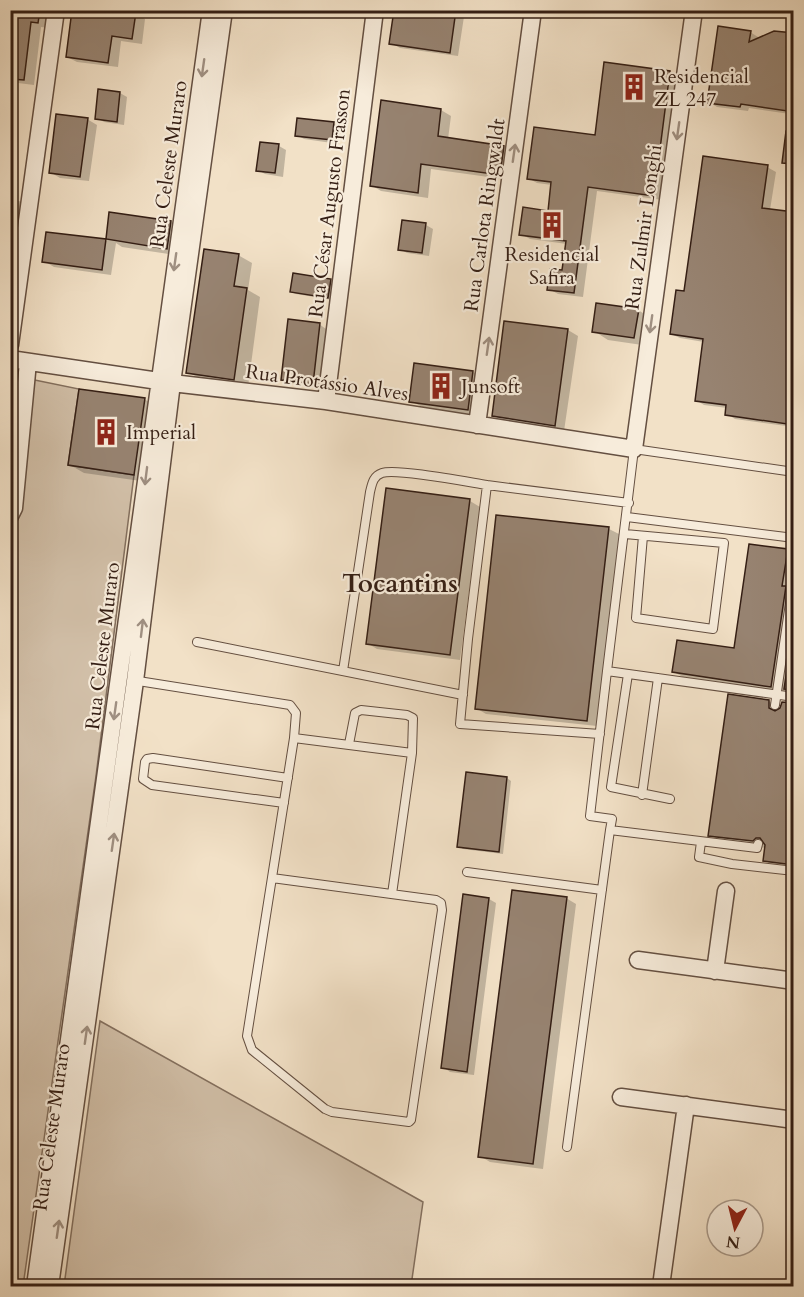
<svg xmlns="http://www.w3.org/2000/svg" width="804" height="1297" font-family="Cardo,serif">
<rect width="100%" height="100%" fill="#f2e1c7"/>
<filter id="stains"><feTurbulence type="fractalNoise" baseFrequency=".00333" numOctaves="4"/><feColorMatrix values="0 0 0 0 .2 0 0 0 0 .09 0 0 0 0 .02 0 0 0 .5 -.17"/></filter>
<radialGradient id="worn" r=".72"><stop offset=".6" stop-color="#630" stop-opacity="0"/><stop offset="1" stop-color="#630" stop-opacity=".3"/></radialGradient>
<path fill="#d2c0a9" stroke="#836f5e" stroke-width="1.5" d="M20,377L79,389L68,465L134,475L96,776L23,1286H11L10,452Z
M100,1021L423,1202L411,1286H64Z"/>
<path fill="#0003" d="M10,10H50L48,28L41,27L34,85L10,82Z
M73,10H114L135,13L145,19L142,44L121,41L118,67L77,62L67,57Z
M396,10H465L458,56L400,48L391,43Z
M750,32L758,37V40L794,34V167L784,162L790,114L749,108L748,111L717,107L709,102Z
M669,72L678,77L663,200L597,191L583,297L558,294L549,289L563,272L567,244L530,239L521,234L549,212L552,185L537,183L528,178L597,137Z
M99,91L120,93L127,97L124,125L104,122L97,118Z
M441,110L451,116L448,139L504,147L514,153L510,180L431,169L428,198L381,191L371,185Z
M87,119L97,125L89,181L60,178L50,172Z
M334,124L341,128L339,144L304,139L297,135Z
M261,144L279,146L286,150L283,177L265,174L258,170Z
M767,167L776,172L770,210L794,214V427L735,419L727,414V408L704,405L696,400L704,342L680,338L671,334L685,293Z
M10,199L19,201L29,206L10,283Z
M110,213L171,222L186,231L182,256L122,247L116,243L111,275L54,267L44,261L47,233L107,241Z
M403,222L426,225L433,229L429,256L407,253L400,249Z
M238,255L252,263L248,290L260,297L248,387L202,380L188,372Z
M330,280L335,283L333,300L296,294L291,292Z
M638,310L653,319L649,346L608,340L594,331Z
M506,323L568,330L578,336L564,431L503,421L493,415Z
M319,324L326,329L320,387L290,383L283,379Z
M416,364L473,372L488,381L483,417L426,409L411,401Z
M144,399L159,408L148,482L84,473L70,465Z
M388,490L470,501L480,507L460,660L377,649L367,643Z
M609,529L619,534L597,726L486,714L476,708Z
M750,545L794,551V693L786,689L785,694L688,680L674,672L735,650Z
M769,701L782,709L794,704V870L778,868L764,860L766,848L724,843L710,835Z
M507,778L511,781L503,854L463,849L459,846Z
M566,898L576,904L543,1169L490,1162L480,1156Z
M489,899L496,903L474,1075L450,1072L443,1067Z"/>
<path fill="#978371" stroke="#341e14" stroke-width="1.5" d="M10,10H40L38,23L31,22L24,80L10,79Z
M72,10L136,12L132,39L112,36L108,63L66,57Z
M394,10H456L450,53L389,44Z
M718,26L751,31L749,42L774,31L794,33V112L741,104L740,107L707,103Z
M604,62L670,71L654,196L588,187L574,293L547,290L550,269L562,270L566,241L519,235L523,207L548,211L551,182L527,179L534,127L595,135Z
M98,89L120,92L117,122L95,119Z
M381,100L441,109L438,136L504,146L500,175L421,164L418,193L370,186Z
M56,114L88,118L80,177L49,173Z
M297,118L334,122L332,140L295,136Z
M786,131L794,132V164L782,163Z
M260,142L279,144L275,173L256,171Z
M703,156L768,165L762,208L794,212V425L725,415L726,405L695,401L703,339L670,334L676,290L684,291Z
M109,212L171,221L167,249L106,239Z
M402,220L426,223L422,253L398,250Z
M46,232L106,239L102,270L42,262Z
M204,249L239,254L234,286L247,288L234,380L186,373Z
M293,273L331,279L328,298L290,292Z
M596,303L639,309L634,338L592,332Z
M288,319L320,323L313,384L281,380Z
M504,321L568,329L555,426L492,416Z
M414,363L473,371L468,410L409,402Z
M79,389L145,398L134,475L68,465Z
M386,488L470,499L450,655L366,644Z
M496,515L609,527L587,721L475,709Z
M749,544L788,549L782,586H786L771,687L672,672L677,640L734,648Z
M794,623V690L784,689Z
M728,694L769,700V708L775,711L780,708L782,702L794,703V865L763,861L765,845L760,838H756L753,841L708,836Z
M466,772L507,777L499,852L457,847Z
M512,890L567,897L533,1164L478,1157Z
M463,894L489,898L467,1072L441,1068Z"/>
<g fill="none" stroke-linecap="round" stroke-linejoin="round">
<defs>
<path id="service" d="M794,472L634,449L607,671L794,697
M627,517L794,538
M625,534L724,543L713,629L636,618L643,536
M197,642L463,695
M343,671L370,492C372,484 373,476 382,473C396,468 468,482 487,485
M607,671L590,816L612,819L610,830
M628,674L611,787L670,799
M132,680L290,705L296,713L294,738L247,1036L252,1050L325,1109L332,1112L409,1122L411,1120L442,910L441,903L436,900L272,878
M775,705L794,576
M600,734L460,724L468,639L487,485L629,503
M294,738L412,753L392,894
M349,744L355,713L361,710L407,715L413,718L412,753
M642,795L658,678
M284,803L152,785L143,779L145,762L147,759L153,758L288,778
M701,842L699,857L732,864L794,871
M467,872L602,890
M567,1147L610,830L757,848L758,844"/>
<path id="minor" d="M10,345L56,10
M10,359L172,383L326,401L634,449L694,10
M326,401L375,10
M477,425L533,10
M10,516L14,508L28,362
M638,960L794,981
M715,971L726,891
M621,1097L794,1120
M35,1286L211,10
M50,1286L135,681L172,383L224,10
M661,1286L686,1105"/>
</defs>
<use href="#service" stroke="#644f41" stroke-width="10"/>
<use href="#minor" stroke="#644f41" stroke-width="19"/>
<use href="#service" stroke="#f7ecdb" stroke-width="8"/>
<use href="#minor" stroke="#f7ecdb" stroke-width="16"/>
</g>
<defs><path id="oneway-shaft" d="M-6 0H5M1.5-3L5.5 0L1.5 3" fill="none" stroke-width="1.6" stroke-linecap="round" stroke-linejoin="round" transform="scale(1.5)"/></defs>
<g stroke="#9f8f81">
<use href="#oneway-shaft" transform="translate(203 68) rotate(98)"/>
<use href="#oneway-shaft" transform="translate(678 131) rotate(98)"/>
<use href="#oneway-shaft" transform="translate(514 153) rotate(-82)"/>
<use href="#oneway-shaft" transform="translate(175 262) rotate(98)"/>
<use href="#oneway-shaft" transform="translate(651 324) rotate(98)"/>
<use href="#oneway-shaft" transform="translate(488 346) rotate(-82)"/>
<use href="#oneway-shaft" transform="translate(146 476) rotate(97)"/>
<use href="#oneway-shaft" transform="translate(142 628) rotate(-83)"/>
<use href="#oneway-shaft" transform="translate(115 711) rotate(98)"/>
<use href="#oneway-shaft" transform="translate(113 842) rotate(-82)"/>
<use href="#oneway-shaft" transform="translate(86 1035) rotate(-82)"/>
<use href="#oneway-shaft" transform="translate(58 1229) rotate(-82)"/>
</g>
<defs>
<symbol id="building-bare" viewBox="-9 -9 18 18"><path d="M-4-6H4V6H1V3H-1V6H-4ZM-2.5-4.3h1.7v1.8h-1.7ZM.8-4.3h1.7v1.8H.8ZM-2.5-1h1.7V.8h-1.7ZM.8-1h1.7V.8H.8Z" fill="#8f2418" stroke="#f7ecdb" stroke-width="2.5" paint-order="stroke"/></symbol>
</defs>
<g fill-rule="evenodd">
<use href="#building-bare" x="615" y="68" width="38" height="38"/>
<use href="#building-bare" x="533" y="206" width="38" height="38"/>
<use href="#building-bare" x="422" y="367" width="38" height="38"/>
<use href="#building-bare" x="87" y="413" width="38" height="38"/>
</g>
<g text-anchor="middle" stroke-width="4.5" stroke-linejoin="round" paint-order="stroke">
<g font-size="20" fill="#341e14" stroke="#f7ecdb" text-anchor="start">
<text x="654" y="83">Residencial<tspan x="654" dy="23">ZL 247</tspan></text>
<text x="552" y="261" text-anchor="middle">Residencial<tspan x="552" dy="23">Safira</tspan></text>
<text x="461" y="393">Junsoft</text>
<text x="126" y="439">Imperial</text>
</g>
<g font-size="20" fill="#341e14" stroke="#f7ecdb">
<text transform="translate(168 164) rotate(-82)" y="7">Rua Celeste Muraro</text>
<text transform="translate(329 203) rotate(-83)" y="7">Rua César Augusto Frasson</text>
<text transform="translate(484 215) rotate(-82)" y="7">Rua Carlota Ringwaldt</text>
<text transform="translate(643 227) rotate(-82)" y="7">Rua Zulmir Longhi</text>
<text transform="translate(327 382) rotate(8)" y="7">Rua Protássio Alves</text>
<text transform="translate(102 646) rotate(-83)" y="7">Rua Celeste Muraro</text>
<text transform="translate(51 1127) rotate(-82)" y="7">Rua Celeste Muraro</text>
</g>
<g font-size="26" font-weight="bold" fill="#341e14" stroke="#f7ecdb">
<text x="400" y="592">Tocantins</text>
</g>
</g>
<rect width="804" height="1297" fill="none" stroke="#f2e1c7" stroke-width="36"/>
<rect x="12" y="12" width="780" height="1273" fill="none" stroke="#341e14" stroke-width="3"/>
<rect x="18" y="18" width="768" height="1261" fill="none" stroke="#341e14" stroke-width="1.5"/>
<g transform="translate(735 1228) rotate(187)"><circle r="28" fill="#f7ecdb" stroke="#a99a8b" stroke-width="1.5"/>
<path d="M0-4.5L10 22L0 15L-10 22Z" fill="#8f2418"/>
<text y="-9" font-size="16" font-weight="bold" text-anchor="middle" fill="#341e14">N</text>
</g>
<rect width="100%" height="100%" filter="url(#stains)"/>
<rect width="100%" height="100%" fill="url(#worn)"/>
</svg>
